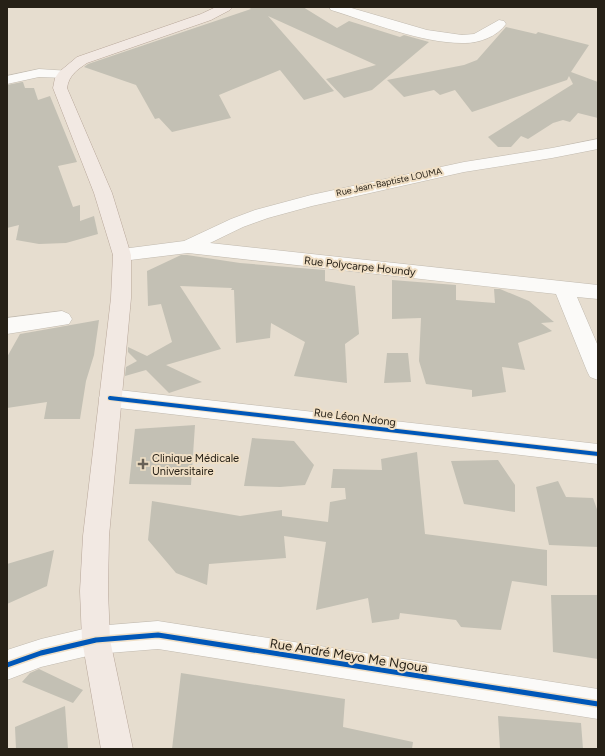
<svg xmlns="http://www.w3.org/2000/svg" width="605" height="756" font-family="Figtree,sans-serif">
<rect width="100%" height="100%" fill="#e6ddcf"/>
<path fill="#c3c0b4" d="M248,7H303L337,28L349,21L400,37L404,35L429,42L372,90L344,98L326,79L376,65L268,16L334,91L304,100L280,70L219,95L231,118L172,132L159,118L155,119L136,85L84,67L88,64L251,9Z
M506,27L536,34L538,32L589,45L571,72L598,82V118L578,113L570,122L563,120L553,123L528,139L521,136L511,147H498L488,137L573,84L569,76L567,80L472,112L455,90L440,95L434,90L404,97L387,80L464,65L477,60Z
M22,82H23L25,88H34L38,100L50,96L77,162L58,166L73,207L80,205V221L94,216L98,234L66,243L39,244L16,240L19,225L7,228V85Z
M181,255H187L240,263L325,270V281L355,286L359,334L345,344L347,383L294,376L305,342L271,323L270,338L236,343L234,290H231L232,288L180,286L221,349L166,365L202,382L169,393L146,370L125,376L126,367L137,361L128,352V347L147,356L172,342L161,304L148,306L147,271Z
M392,280L456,285V300L495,303L494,289H500L529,301L554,322L541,323L552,331L518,343L525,370L502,367L506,392L472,397V390L426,384L419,361L421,318L392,319Z
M99,320L94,355L86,381L80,419H44L47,402L7,408V357L20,334Z
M387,353H408L411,382L384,383Z
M195,425L191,485L129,484L135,429Z
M252,438L294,441L314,465L305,485L280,487L244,486Z
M417,452L425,534L547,550V586L512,581L501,630L461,627L456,620L400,613L399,619L372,623L368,598L316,610L326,542L284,536L286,558L209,564L207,585L176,573L148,540L152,501L240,516L282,510V516L328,522L330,502L346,499L345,488H331L333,469L382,470L381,459Z
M498,460L515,485V512L464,504L451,461Z
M558,481L566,497L593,498L598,512V547L549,545L536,487Z
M54,550L47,586L7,604V564Z
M551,595H598V659L553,652Z
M39,669L83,690L73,703L22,682L30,673Z
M181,673L345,699L343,727L413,742L412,749H172Z
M65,706L68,749H16L15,727Z
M498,716L581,723L583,749H500Z"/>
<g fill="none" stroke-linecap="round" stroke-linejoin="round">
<defs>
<path id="minor" d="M329,7H348L427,30L462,35L474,34L499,20L504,21L506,24C497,37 477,44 462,43C421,43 370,22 331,10Z
M39,69L70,71L72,74L70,77L65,78L39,77L7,84V76Z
M598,139V149L552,158L464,172L312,206L268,218L243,227L210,243L598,285V299L577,297L598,346V380L590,377L587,371L556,294L188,253L122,261L115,260L113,255L115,250L122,249L184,241L231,219L255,210L311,195L464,162L552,148Z
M62,311L69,314L72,319L69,324L7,334V318Z
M110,389L598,444V464L110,407L102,404L99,398L102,392Z
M158,621L598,689V719L158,649L96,654L41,667L7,680V650L41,639L96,626Z"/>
<path id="major" d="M216,7H232L230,10L211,20L87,63C77,70 69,75 67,88L112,193L131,255V298L109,536L108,591L110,640L133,749H101L82,640L80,591L83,536L111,298L113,255L94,193L53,88L55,78L59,72L77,57L201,14Z"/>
</defs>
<use href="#minor" stroke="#c1baaf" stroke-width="1"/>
<use href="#major" stroke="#b8a79a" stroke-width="1"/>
<use href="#minor" fill="#fbfaf8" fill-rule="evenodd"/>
<use href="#major" fill="#f2e9e3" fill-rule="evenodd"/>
<defs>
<path id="cycleway-far1" d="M110,398L598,454"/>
<path id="cycleway" d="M7,665L41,653L96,640L158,635L598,704"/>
</defs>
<use href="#cycleway-far1" stroke="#f0dfc5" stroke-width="6"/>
<use href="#cycleway" stroke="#f0dfc5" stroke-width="8"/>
<use href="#cycleway-far1" stroke="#0057b8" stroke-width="4"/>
<use href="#cycleway" stroke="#0057b8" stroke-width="5"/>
</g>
<path fill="#696257" stroke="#f0dfc5" stroke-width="1.5" d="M141 458h4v4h4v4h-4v4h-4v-4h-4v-4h4z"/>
<g text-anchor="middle" stroke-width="4" stroke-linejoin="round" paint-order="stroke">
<g font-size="9" fill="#262016" stroke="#f0dfc5">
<text transform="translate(389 182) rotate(-12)" y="3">Rue Jean-Baptiste LOUMA</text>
</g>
<g font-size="11" fill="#262016" stroke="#f0dfc5">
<text transform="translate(360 266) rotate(6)" y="4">Rue Polycarpe Houndy</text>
<text transform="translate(355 417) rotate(7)" y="4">Rue Léon Ndong</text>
</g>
<g font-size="11" fill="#262016" stroke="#f0dfc5" text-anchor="start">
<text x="152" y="462">Clinique Médicale<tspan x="152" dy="13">Universitaire</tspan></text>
</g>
<g font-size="13" fill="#262016" stroke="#f0dfc5">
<text transform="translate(349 655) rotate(9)" y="5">Rue André Meyo Me Ngoua</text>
</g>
</g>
<rect width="605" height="756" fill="none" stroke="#262016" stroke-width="16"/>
</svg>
